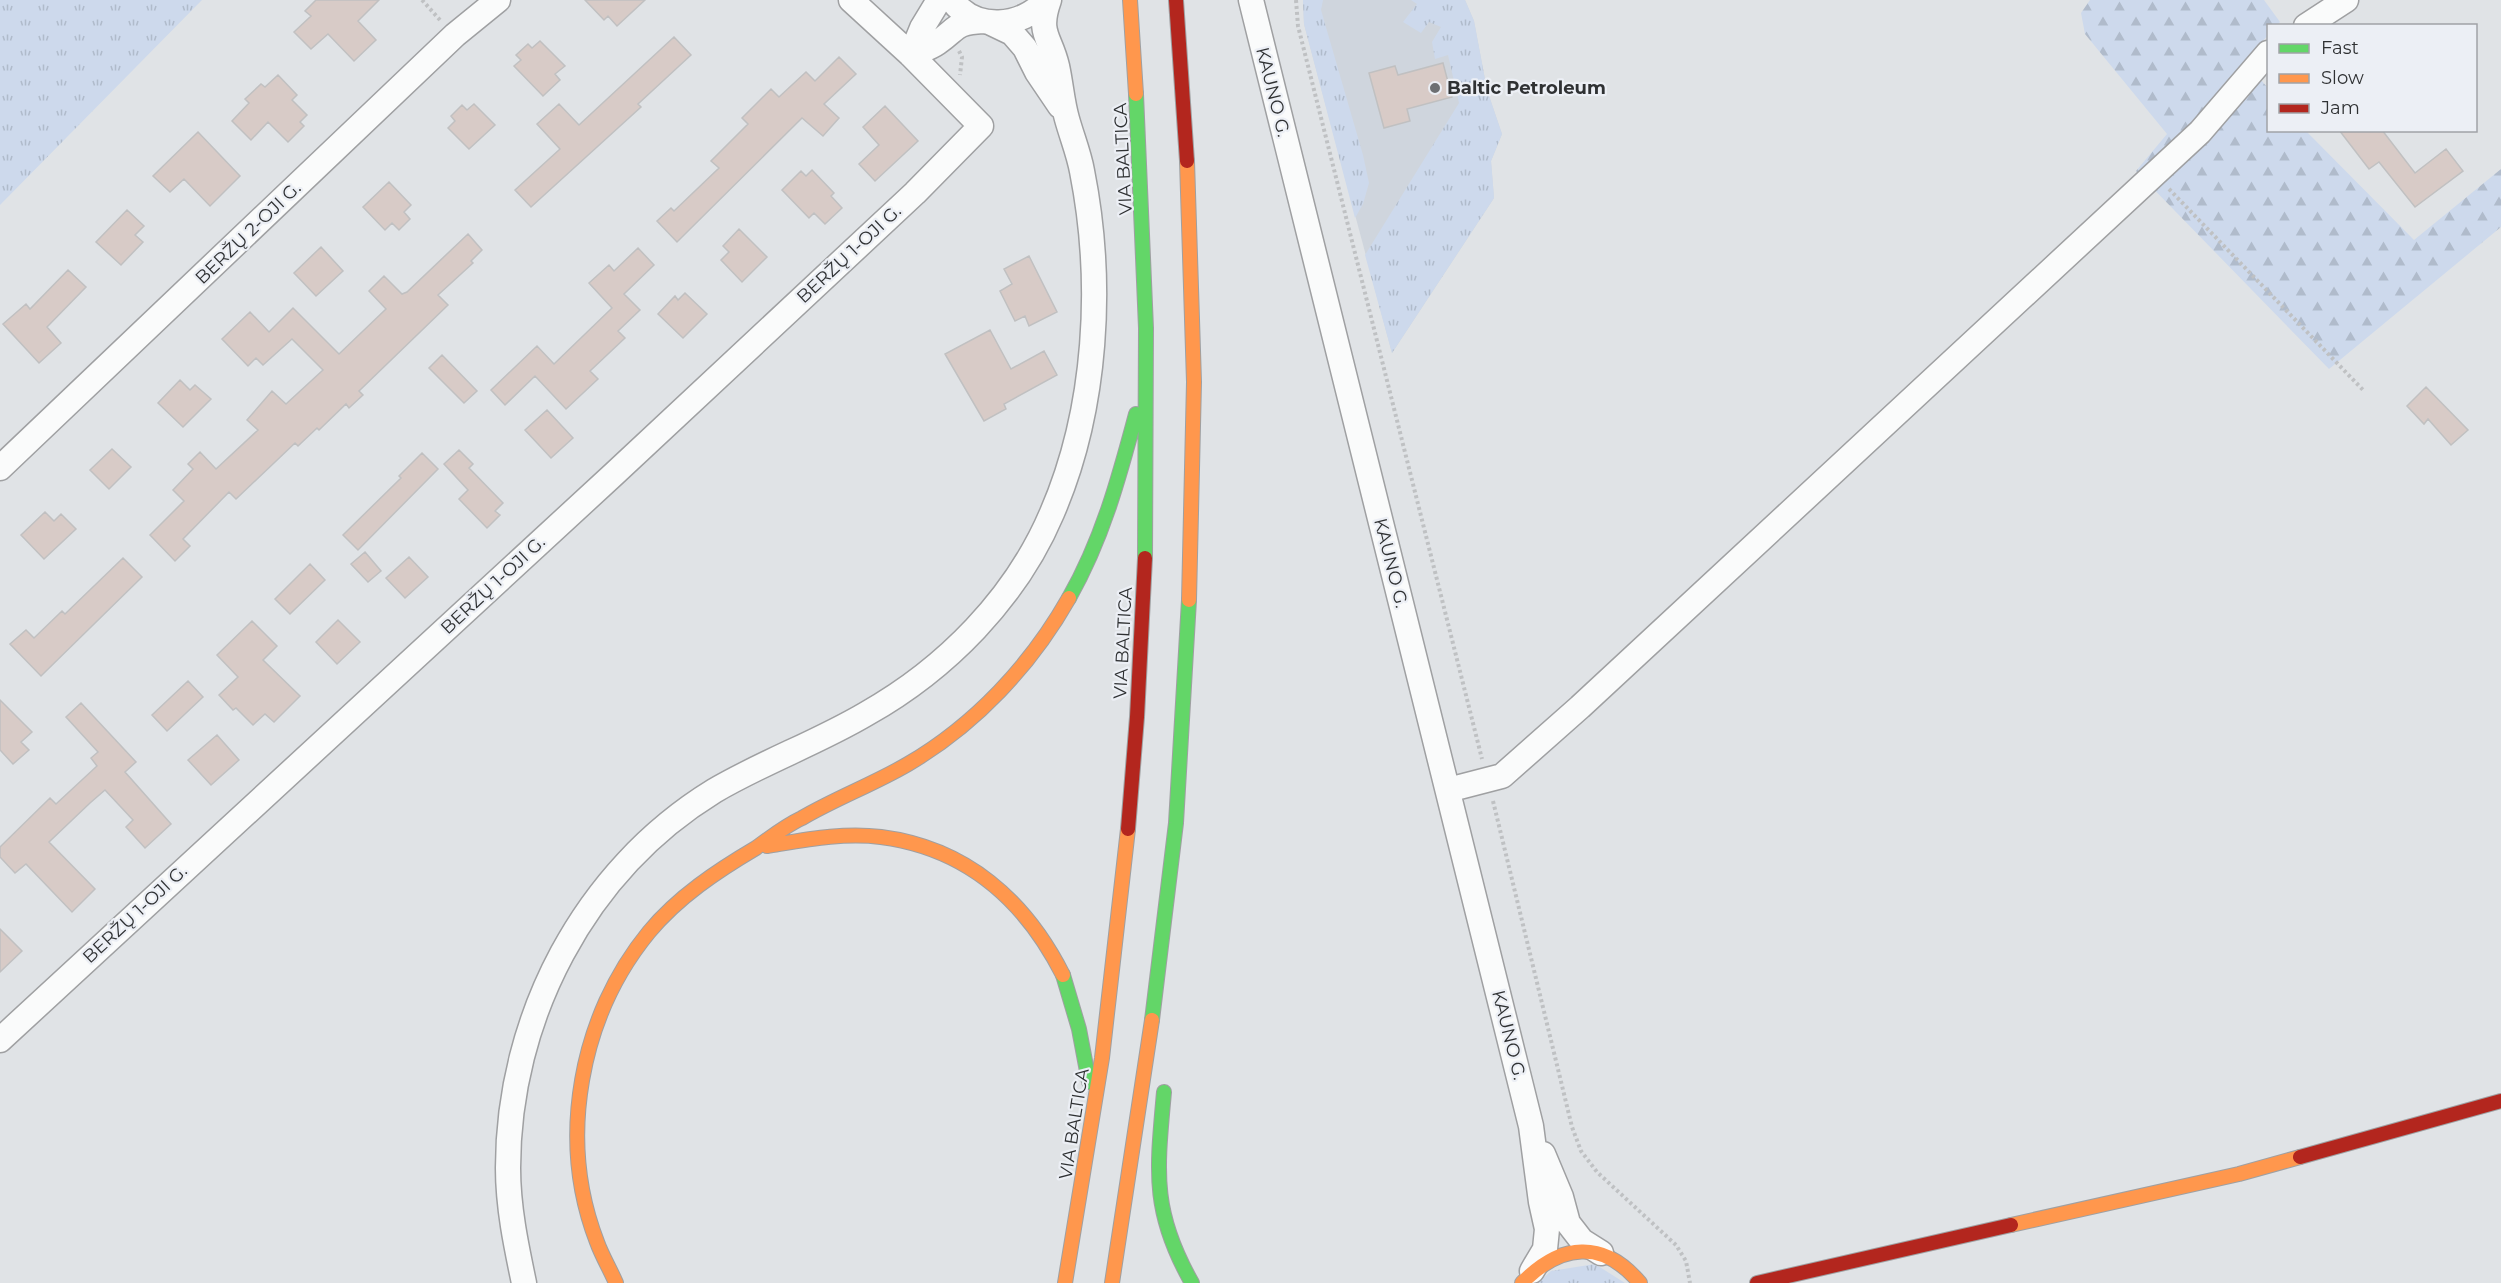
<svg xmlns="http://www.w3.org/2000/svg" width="2501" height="1283" font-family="Montserrat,sans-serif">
<defs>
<pattern id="grass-tufts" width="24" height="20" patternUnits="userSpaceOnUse" patternTransform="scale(1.5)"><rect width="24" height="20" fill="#cdd9ec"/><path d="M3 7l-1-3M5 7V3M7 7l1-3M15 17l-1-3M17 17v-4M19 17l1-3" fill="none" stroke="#b0bbcb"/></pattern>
<pattern id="forest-firs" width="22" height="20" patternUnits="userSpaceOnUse" patternTransform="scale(1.5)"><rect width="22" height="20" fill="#cdd9ec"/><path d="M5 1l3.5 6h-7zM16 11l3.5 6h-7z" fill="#b0bbcb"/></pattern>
</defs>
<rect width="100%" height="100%" fill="#e0e3e6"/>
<path fill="#cfd5dd" d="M1303,0H1465L1474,21L1487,90L1502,134L1491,161L1494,198L1392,353L1304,24Z"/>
<path fill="url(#grass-tufts)" d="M0,0H202L0,205Z
M1303,0H1323L1321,10L1363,155L1369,183L1363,204L1355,218L1304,24Z
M1411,0H1465L1474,21L1487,90L1502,134L1491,161L1494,198L1392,353L1365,255L1459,103L1448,55L1435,59L1432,42L1441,27L1429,22L1421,33L1403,22L1417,4Z
M1595,1264L1625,1283H1538L1551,1271Z"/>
<path fill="url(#forest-firs)" d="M2090,0H2264L2280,22L2277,25L2268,26V35L2245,62L2268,88V130L2306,131L2414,240L2501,169V227L2329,369L2136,171L2167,134L2085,34L2081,13Z"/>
<path fill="#d8cbc7" stroke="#c0c0c1" stroke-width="1.5" d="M316,0H379L358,21L376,40L354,61L328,34L311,49L294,32L311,16L305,11Z
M585,0H645L617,26L608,16L604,20Z
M674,37L691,55L638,104L641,107L531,207L515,190L560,149L537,124L559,104L579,125Z
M540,41L565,66L555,74L560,80L543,96L514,66L521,60L516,55L528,44L532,48Z
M839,57L856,74L824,104L839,118L823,136L802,118L677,242L657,221L671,208L674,211L719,168L711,161L748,124L742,118L771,89L779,97L806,72L815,81Z
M1443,63L1452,97L1407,109L1410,121L1384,128L1369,73L1395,66L1398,75Z
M278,75L297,95L292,100L307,115L300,122L304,126L288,142L268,122L251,140L232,121L249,103L245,99L261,84L265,87Z
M474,104L495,125L469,149L448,128L455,121L451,116L462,105L467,110Z
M885,106L918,141L875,181L859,164L879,145L863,127Z
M2339,130H2382L2415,173L2446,149L2463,171L2415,207L2379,162L2369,169Z
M198,132L240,176L210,206L184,179L170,192L153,176Z
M812,170L834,193L831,196L842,208L825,224L814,213L809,218L782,190L801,171L806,176Z
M389,182L411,205L404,212L410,219L399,230L392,223L385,230L363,207Z
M127,210L144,226L135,235L143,242L121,265L96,242Z
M739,229L767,257L742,282L721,260L729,252L723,246Z
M468,234L482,250L471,261L473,263L438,295L448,305L359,391L363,395L349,408L346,404L319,430L317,428L298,446L295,443L236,499L229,492L183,539L190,546L175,561L150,535L184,501L173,490L193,469L188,464L200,452L216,469L258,430L247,420L272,391L286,404L323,370L292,339L263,365L256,358L248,366L222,339L250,312L269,332L293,308L339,354L386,309L369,291L384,276L402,294L407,292Z
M321,247L343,271L316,296L294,273Z
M638,248L654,265L624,294L640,310L618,331L625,338L590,371L598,379L566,409L535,376L505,405L491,390L537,346L554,364L612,308L589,283L609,265L614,271Z
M1029,256L1057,312L1029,326L1025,316L1015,321L1000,291L1012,284L1004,269Z
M68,270L86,287L47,327L61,343L39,363L3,324L26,304L30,309Z
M685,293L707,314L683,338L658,314L675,296L678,300Z
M990,330L1011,369L1044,351L1057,375L1004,404L1006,409L984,421L945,354Z
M442,355L477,391L464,403L429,368Z
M180,380L190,390L195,385L211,399L183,427L158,403Z
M2426,387L2468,430L2451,445L2428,419L2424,424L2407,406Z
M547,410L573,438L551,458L525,430Z
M112,449L131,467L109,489L90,470Z
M459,450L473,464L469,468L503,503L495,511L500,515L487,528L459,499L468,490L444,464Z
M422,453L438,469L358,550L343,535L401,478L399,476Z
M45,512L54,521L61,514L76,529L44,559L21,535Z
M365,552L381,571L368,582L351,564Z
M409,557L428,577L405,598L386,578Z
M123,558L142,577L41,676L10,644L26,630L34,638L62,611L65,614Z
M310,564L325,580L290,614L275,599Z
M338,620L360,642L337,664L316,642Z
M252,621L277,646L263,660L300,696L274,722L265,714L253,725L236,708L233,710L219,695L238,677L217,655Z
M188,681L203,697L167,731L152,715Z
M0,700L32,732L21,742L29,750L13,764L0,750Z
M81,703L136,762L125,772L171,824L145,848L126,827L133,820L105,790L90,803L49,842L95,889L72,912L26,864L15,873L0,857V847L50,798L56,804L97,766L91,758L98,752L66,717Z
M217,735L239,760L211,785L188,760Z
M0,929L22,951L0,972Z"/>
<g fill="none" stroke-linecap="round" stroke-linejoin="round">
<defs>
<path id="street" d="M952,0C975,32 1022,28 1046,0
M1251,0L1531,1126L1541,1202L1547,1229L1545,1249L1532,1271
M989,22L1012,33L1025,48L1037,72L1060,106
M2306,26L2346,0
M911,55C920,51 930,48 937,43C959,28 953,23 983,21
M911,55L922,28L939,0
M0,468L455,35L498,0
M1448,790L1502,776L1580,707L2200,132L2268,53
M0,1040L614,474L915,193L981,126L911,55L851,0
M1543,1154L1561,1197L1568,1223L1582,1241L1601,1253
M524,1283C516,1245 508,1207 508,1168C508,1018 584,871 714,791C763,762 817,743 866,714C946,669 1016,598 1052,513C1097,409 1104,282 1082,171C1079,154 1072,137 1067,119C1062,102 1061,84 1057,66C1050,36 1037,34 1049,0"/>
<path id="fast" d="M1136,94L1146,328L1145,558
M1069,598C1102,540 1119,478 1136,414
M1063,975L1079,1029L1089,1082
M1152,1020L1176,823L1189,600
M1164,1092C1157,1171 1151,1211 1192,1283"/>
<path id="slow" d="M1130,0L1136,94
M1187,161L1194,382L1189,600
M767,846C804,840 843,832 881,837C966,848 1025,900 1063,975
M756,848C771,837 785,826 802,818C836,798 874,784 908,764C975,725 1031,665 1069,598
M2011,1225L2239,1174L2300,1157
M616,1283C610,1269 602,1256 597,1242C557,1139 580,1016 649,932C678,897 717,871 756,848
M1065,1283L1102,1058L1128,829
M1112,1283L1152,1020
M1522,1283C1561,1243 1603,1239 1640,1283"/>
<path id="jam" d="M1176,0L1187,161
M1128,829L1137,717L1145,558
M2300,1157L2501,1101
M1757,1283L2011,1225"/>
</defs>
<use href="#street" stroke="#9fa0a2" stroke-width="27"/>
<use href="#fast" stroke="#9fa0a2" stroke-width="16"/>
<use href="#slow" stroke="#9fa0a2" stroke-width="16"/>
<use href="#jam" stroke="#9fa0a2" stroke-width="16"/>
<path stroke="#bfc1c3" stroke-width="4" stroke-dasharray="3 3" stroke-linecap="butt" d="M422,0L440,20
M1296,0L1298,26L1482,759
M959,51L962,57L960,75
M2169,189L2364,391
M1493,801L1572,1127L1581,1151L1597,1172L1676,1245L1686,1261L1690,1283"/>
<use href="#street" stroke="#fafbfb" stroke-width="24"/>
<use href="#fast" stroke="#63d668" stroke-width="14"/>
<use href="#slow" stroke="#ff974d" stroke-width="14"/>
<use href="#jam" stroke="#b3261e" stroke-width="14"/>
</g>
<circle fill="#6d6f72" stroke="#eceff5" stroke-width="2" cx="1435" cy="88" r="6"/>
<g text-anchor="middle" stroke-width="4.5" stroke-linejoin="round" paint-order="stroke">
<g font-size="18" font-weight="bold" fill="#2f3133" stroke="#eceff5" text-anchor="start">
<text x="1447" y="94">Baltic Petroleum</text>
</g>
<g font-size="18" fill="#2f3133" stroke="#eceff5">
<text transform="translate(1273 92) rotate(76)" y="6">KAUNO G.</text>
<text transform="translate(1123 159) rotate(-93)" y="6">VIA BALTICA</text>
<text transform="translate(248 233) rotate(-44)" y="6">BERŽŲ 2-OJI G.</text>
<text transform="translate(849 254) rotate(-43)" y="6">BERŽŲ 1-OJI G.</text>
<text transform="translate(1391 563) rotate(76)" y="6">KAUNO G.</text>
<text transform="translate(493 585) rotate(-43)" y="6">BERŽŲ 1-OJI G.</text>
<text transform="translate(1123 643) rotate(-87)" y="6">VIA BALTICA</text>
<text transform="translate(135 914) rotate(-43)" y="6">BERŽŲ 1-OJI G.</text>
<text transform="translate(1509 1035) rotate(76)" y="6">KAUNO G.</text>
<text transform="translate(1074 1124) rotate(-81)" y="6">VIA BALTICA</text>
</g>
</g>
<rect x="2267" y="24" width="210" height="108" fill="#eceff5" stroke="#a0a3a7" stroke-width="1.5"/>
<rect x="2279" y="44" width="30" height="9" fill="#63d668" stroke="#a0a3a7" stroke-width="1.5"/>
<text x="2321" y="54" font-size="18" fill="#2f3133">Fast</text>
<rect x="2279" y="74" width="30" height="9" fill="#ff974d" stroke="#a0a3a7" stroke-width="1.5"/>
<text x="2321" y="84" font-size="18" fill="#2f3133">Slow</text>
<rect x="2279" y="104" width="30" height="9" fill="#b3261e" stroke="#a0a3a7" stroke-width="1.5"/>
<text x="2321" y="114" font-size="18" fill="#2f3133">Jam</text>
</svg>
